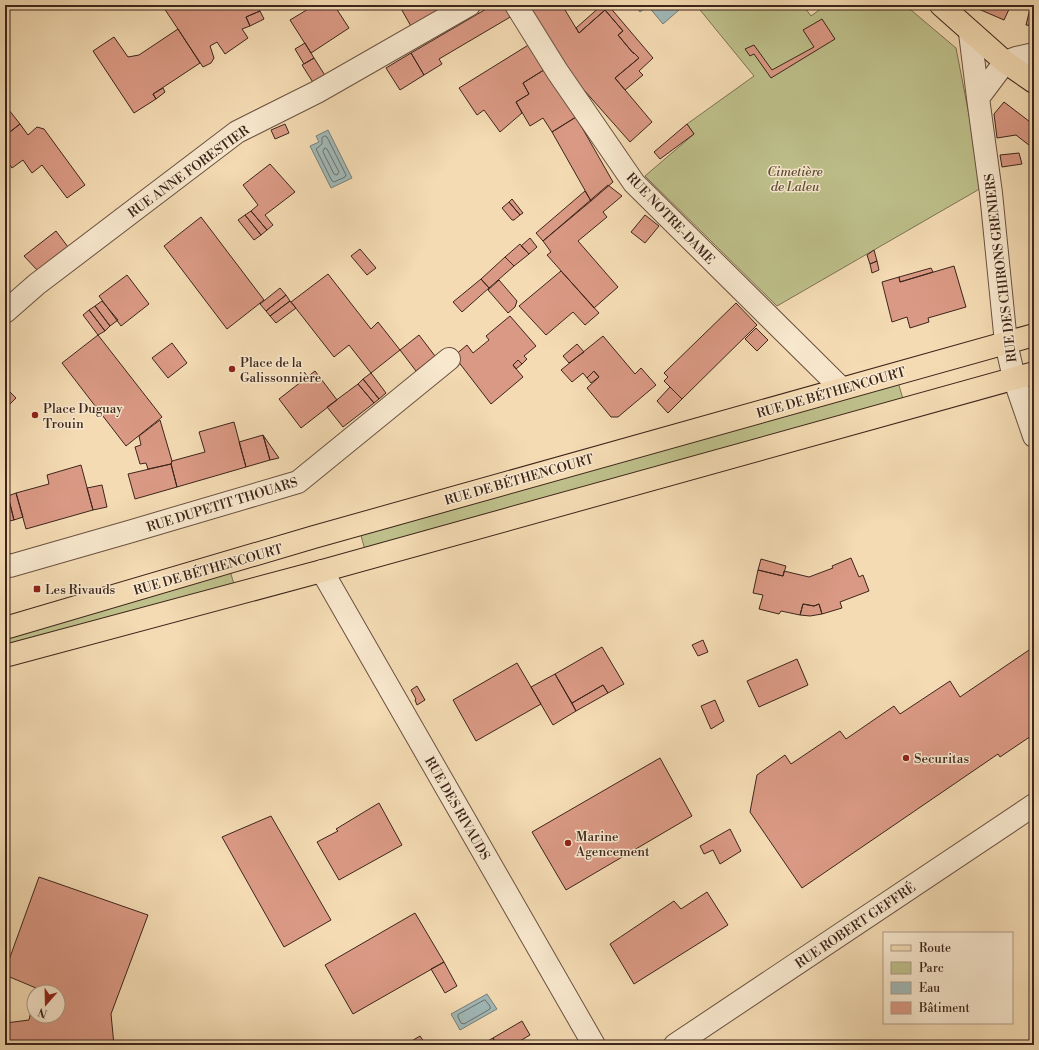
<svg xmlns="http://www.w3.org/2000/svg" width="1039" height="1050" font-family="'Libre Bodoni',serif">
<rect width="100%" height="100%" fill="#f4dbb3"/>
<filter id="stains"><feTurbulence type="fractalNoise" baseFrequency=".005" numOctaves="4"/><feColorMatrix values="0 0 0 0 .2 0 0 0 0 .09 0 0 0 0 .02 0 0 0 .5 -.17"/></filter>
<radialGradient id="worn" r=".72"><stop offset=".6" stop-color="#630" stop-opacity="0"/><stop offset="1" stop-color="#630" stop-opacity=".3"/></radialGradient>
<path fill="#bec08b" stroke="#7e7253" d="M696,5H803L811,16L826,5H905L956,48L983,187L777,306L645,176L694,134L687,124L754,76Z
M898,382L903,399L365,550L360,532Z
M230,571L234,584L5,649V635Z"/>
<path fill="#a0b8b7" stroke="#787d79" d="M634,5H675L679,10L663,24L648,6L640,12Z
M328,130L352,178L331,188L310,146L319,142L316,136Z
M487,994L497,1009L460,1030L451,1014Z"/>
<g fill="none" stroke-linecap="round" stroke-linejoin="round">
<path stroke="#6e6e69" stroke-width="1" d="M325,136L327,137L346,175L345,177L334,182L332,181L316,149L322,144V138Z
M325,148L327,149L339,172L337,175L334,174L323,152Z
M485,1000L490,1006V1009L464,1024L461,1023L458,1017V1015Z"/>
</g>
<path fill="#da9984" stroke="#3d251b" d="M162,5H256L260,11L246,17L250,26L242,29L248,38L225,54L217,42L210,46L214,58L211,63L203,67Z
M315,5H334L349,28L311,53L290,20Z
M399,5H454L412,28Z
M493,5H504L512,16L439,59L442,64L424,75L411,53Z
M531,5H562L579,33L605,10L623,31L618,35L633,53H634L639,58L615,78L652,122L630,142L568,72L529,6Z
M602,5H608L653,58L639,71L643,75L625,90L615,78L639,58L634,53H633L618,35L623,31L605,10L579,33L576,28Z
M975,5H1011L1004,20L974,7Z
M1030,9H1034V26L1026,25Z
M260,11L264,19L250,26L246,17Z
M822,19L835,39L771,78L754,54L750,56L745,49L754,45L772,70L814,47L803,30Z
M178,29L200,63L153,94L156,99L134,113L93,51L114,37L128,57L139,55Z
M305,43L314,58L304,64L295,49Z
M530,44L547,68L523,83L529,94L516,102L522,113L500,132L484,110L477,115L459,88Z
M411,53L424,75L400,90L386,68Z
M314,58L326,77L314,84L302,65Z
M547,68L576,117L552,132L543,118L530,126L516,102L529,94L523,83Z
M163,88L165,92L156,99L153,94Z
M1004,102L1034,125V149L1016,135L997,138L994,114Z
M9,110L20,124L6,135L5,113Z
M576,117L613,182L591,201L552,132Z
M20,124L28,135L37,127L44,129L85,185L67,198L42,165L32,173L23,160L12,168L5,158V134L6,135Z
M285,124L289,133L275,139L271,130Z
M687,124L694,134L660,159L654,152Z
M1019,153L1022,164L1002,167L1000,155Z
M270,164L295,192L265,215L273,225L267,230L251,211L258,205L243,185Z
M608,185L622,196L603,212L607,217L578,241L618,287L594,308L547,255L551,252L543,241Z
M585,191L591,201L543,241L536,233Z
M512,199L523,213L520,215L509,202Z
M509,202L520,215L514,220H512L502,208Z
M251,211L267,230L261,235L245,215Z
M245,215L261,235L254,240L238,220Z
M645,215L659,226L645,243L631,232Z
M201,217L264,300L227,329L164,246Z
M56,231L68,247L38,271L24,256Z
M530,238L537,247L529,254L521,246Z
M520,244L529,254L514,266L505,257Z
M360,249L376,268L367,275L351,256Z
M874,250L877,261L870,264L867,255Z
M505,257L514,266L489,288L481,279Z
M877,261L879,270L872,273L870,264Z
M954,266L966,307L928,318L929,322L910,328L907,317L892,322L882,282L899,277L900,282Z
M931,268L933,272L900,282L899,277Z
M561,271L599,313L585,325L573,312L546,335L519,306Z
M328,274L371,329L378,322L400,350L371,373L349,345L334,357L291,302Z
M127,275L149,304L121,326L99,296Z
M481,279L489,288L462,312L453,302Z
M499,280L517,301L515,307L508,313L488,290Z
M280,288L286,295L266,311L260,304Z
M286,295L290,301L270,316L266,311Z
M102,301L118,320L110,326L95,306Z
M290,301L296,308L276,323L270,316Z
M736,303L757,325L682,399L664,381L668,377L664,373Z
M95,306L110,326L105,331L89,310Z
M89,310L105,331L98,335L83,315Z
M510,316L536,346L524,356L527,359L522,364L518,360L513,365L523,377L491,404L454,356L467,345L473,353L489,340L486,336Z
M756,328L768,340L757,351L745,339Z
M98,335L162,417L126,446L62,363Z
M419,335L435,356L416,371L400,350Z
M603,336L635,374L641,368L656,385L618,417H611L587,388L599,377L594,371L587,378L583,373L572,382L561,370Z
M172,343L187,363L168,378L152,358Z
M577,344L584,352L569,363L563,356Z
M518,360L522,364L516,369L513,365Z
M315,371L337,400L301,428L279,399Z
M594,371L599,377L591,383L587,378Z
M371,373L386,393L379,399L363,379Z
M363,379L379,399L374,403L358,384Z
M358,384L374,403L343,427L327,407Z
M5,387L16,398L5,409Z
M670,387L682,399L668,413L657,401Z
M160,420L172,461L171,464L148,469L146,463L140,464L135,447L141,445L139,436Z
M234,422L246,467L177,487L171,464L172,461L205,452L199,432Z
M263,435L270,460L246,467L239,442Z
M263,435L279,458L270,460Z
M171,464L177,487L135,499L128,474Z
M81,465L93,510L26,529L16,493L49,484L47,475Z
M102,485L107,507L93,510L87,488Z
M16,493L23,517L14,520L8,496Z
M8,496L14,520L5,522V497Z
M851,558L859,577L863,575L869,591L840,602L842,608L822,614L819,604L814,606L803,604L800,615L781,611L779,614L759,609L763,595L753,593L758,570L783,576L784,571L809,577L833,568L832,566Z
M761,559L786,566L783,576L758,570Z
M803,604L814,606L819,604L822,614L810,616L800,615Z
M703,640L708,652L698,656L692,645Z
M602,647L624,684L608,693L603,685L572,703L555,674Z
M1032,648L1034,652V734L1000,757L998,754L802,888L750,812L757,775L785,755L791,764L840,731L846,739L894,706L900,714L950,681L960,697Z
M797,659L808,685L759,707L747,681Z
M517,663L541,704L476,741L453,700Z
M555,674L576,711L553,725L531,687Z
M603,685L608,693L576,711L572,703Z
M417,686L425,700L417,705L415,700L416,699L411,690Z
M715,700L724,721L711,729L701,706Z
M660,758L692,816L566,890L532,832Z
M379,803L402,845L339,880L317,842L338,831L336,829Z
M271,816L331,920L284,947L222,837Z
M730,829L741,851L720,864L713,850L704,854L700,846Z
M39,877L148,915L111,1014L114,1045H8L6,1023L29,1020L34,998V1016H58V992H35L36,988L5,975V971Z
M707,892L728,925L634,984L610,944L674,901L681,909Z
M415,913L444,962L353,1014L325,965Z
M444,962L457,986L445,993L431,969Z
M522,1021L530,1035L513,1045H497L493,1038Z
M420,1036L426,1045H405Z
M493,1038L497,1045H481Z"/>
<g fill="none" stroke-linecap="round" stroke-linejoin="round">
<defs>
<path id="minor" d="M516,5L557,71L634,183L841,388
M970,33L978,98L991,193L1006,343L1014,378L1034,436
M978,98L1005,62L1016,58L1034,54
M5,312L37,284L237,132L317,92L469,5
M5,564L10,566L132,531L298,482L449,359
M322,571L594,1045
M675,1045L1034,805"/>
<path id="major" d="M941,5L1005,62L1034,82
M5,628L314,537L1034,335
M5,656L322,571L1034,373"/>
</defs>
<use href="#minor" stroke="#6b5241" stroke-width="24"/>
<use href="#major" stroke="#3d251b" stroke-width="24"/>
<use href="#minor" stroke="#f8e8ce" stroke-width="22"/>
<use href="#major" stroke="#f4dbb3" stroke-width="22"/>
</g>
<g fill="#8f2418" stroke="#f8e8ce" stroke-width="1.5">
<circle cx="232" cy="369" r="4"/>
<circle cx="35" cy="415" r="4"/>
<rect x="33" y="585" width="8" height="8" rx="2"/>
<circle cx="906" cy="758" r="4"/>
<circle cx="568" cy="843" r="4"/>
</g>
<g text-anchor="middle" stroke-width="3" stroke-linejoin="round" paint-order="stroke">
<g font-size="13" fill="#3d251b" stroke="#f8e8ce">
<text transform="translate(188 171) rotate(-36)" y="5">RUE ANNE FORESTIER</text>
<text transform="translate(671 218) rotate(46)" y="5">RUE NOTRE-DAME</text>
<text transform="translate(1000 268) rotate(-97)" y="5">RUE DES CHIRONS GRENIERS</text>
<text transform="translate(831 392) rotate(-16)" y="5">RUE DE BÉTHENCOURT</text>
<text transform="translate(519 479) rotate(-16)" y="5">RUE DE BÉTHENCOURT</text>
<text transform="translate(222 504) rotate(-17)" y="5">RUE DUPETIT THOUARS</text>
<text transform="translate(208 569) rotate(-16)" y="5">RUE DE BÉTHENCOURT</text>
<text transform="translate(458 808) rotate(60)" y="5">RUE DES RIVAUDS</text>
<text transform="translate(855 925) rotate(-34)" y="5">RUE ROBERT GEFFRÉ</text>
</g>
<g font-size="13" font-style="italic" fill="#5d4c37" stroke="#f8e8ce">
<text x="795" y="176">Cimetière<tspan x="795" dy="15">de Laleu</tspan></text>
</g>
<g font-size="13" fill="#3d251b" stroke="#f8e8ce" text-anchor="start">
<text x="240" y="367">Place de la<tspan x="240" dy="15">Galissonnière</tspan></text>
<text x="43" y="413">Place Duguay<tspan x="43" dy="15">Trouin</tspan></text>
<text x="45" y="594">Les Rivauds</text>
<text x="914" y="763">Securitas</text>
<text x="576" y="841">Marine<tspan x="576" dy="15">Agencement</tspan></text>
</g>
</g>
<rect width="1039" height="1050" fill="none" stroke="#f4dbb3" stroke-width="20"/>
<rect x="6" y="6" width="1027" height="1038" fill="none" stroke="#3d251b" stroke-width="2"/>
<rect x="10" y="10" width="1019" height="1030" fill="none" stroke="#3d251b"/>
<rect x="883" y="932" width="130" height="92" fill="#f8e8ce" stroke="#ad9a86"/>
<rect x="891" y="945" width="20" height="6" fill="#f4dbb3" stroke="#ad9a86"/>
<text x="919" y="952" font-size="12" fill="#3d251b">Route</text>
<rect x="891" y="962" width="20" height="12" fill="#bec08b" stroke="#ad9a86"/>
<text x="919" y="972" font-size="12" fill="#3d251b">Parc</text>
<rect x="891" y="982" width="20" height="12" fill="#a0b8b7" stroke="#ad9a86"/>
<text x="919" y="992" font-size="12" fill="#3d251b">Eau</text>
<rect x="891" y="1002" width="20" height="12" fill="#da9984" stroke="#ad9a86"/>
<text x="919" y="1012" font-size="12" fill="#3d251b">Bâtiment</text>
<g transform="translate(46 1004) rotate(200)"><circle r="19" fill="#f8e8ce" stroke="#ad9a86"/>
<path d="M0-3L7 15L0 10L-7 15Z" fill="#8f2418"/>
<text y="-6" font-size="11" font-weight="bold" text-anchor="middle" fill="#3d251b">N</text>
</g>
<rect width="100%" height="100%" filter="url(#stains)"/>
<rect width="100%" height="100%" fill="url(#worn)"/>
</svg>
